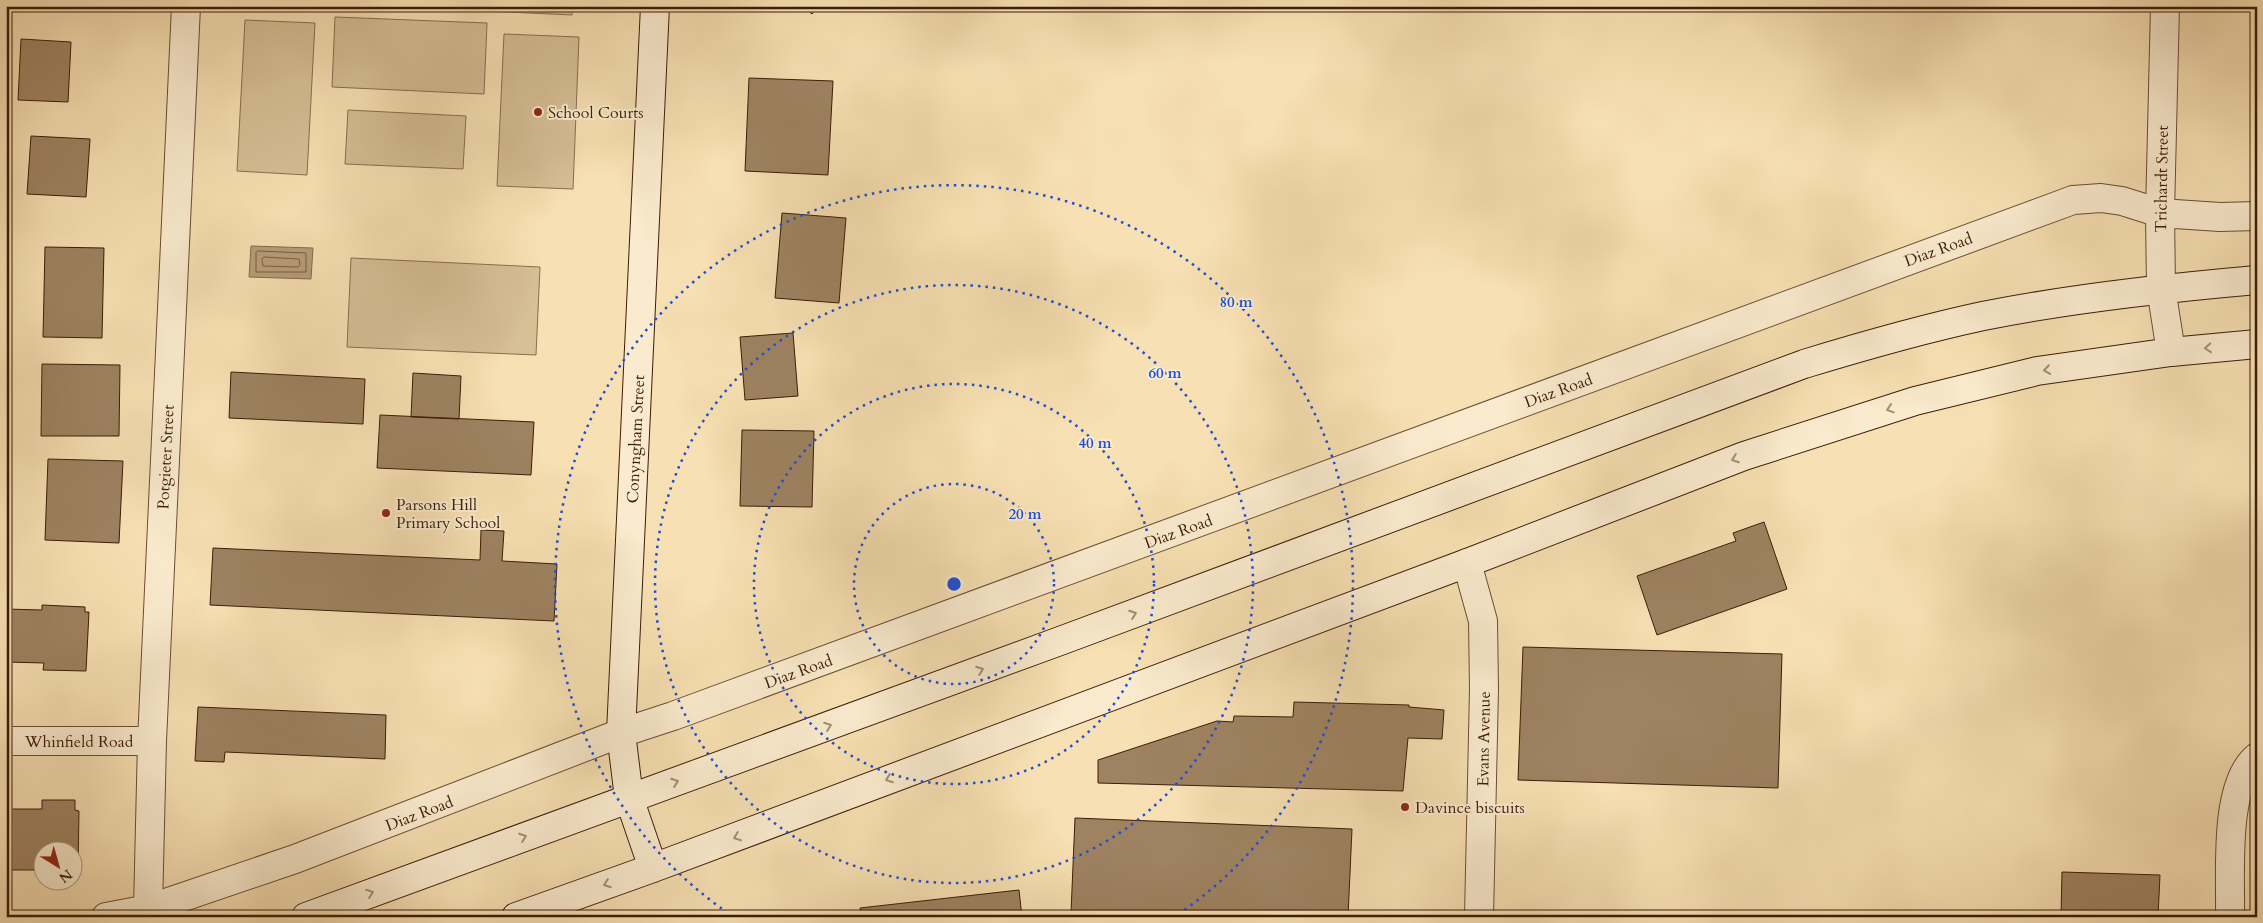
<svg xmlns="http://www.w3.org/2000/svg" width="2263" height="923" font-family="Cardo,serif">
<rect width="100%" height="100%" fill="#f7e0b3"/>
<filter id="stains"><feTurbulence type="fractalNoise" baseFrequency=".004" numOctaves="4"/><feColorMatrix values="0 0 0 0 .2 0 0 0 0 .09 0 0 0 0 .02 0 0 0 .5 -.17"/></filter>
<radialGradient id="worn" r=".72"><stop offset=".6" stop-color="#630" stop-opacity="0"/><stop offset="1" stop-color="#630" stop-opacity=".3"/></radialGradient>
<path fill="#d7bf96" stroke="#8a6e4f" d="M375,6H572V15Z
M335,17L487,23L484,94L332,87Z
M245,20L315,23L307,175L237,171Z
M504,34L579,37L573,189L497,186Z
M348,110L466,116L463,169L345,164Z
M351,258L540,267L536,355L347,347Z"/>
<path fill="#b89d79" stroke="#87694c" d="M251,246L313,248L311,279L249,277Z"/>
<g fill="none" stroke-linecap="round" stroke-linejoin="round">
<path stroke="#7a5c40" stroke-width="1" d="M258,251L306,253V272H256V253Z
M264,257L299,259L300,265L298,267L263,266L262,260Z"/>
</g>
<path fill="#9e8261" stroke="#3d1c08" d="M802,6H819L812,14Z
M21,39L71,42L68,102L18,100Z
M749,78L833,81L828,175L745,171Z
M31,136L90,139L86,197L27,194Z
M782,213L846,218L839,303L775,298Z
M45,247L104,248L102,338L43,337Z
M793,333L798,396L745,400L740,337Z
M42,364L120,365L119,436H41Z
M231,372L365,379L363,424L229,418Z
M413,373L461,376L459,419L411,417Z
M380,415L534,422L531,475L377,468Z
M742,430L814,431L812,507L740,506Z
M48,459L123,461L119,543L45,540Z
M1764,522L1787,589L1657,635L1637,576L1736,541L1733,533Z
M481,530L504,531L502,561L557,564L554,621L210,605L213,548L480,560Z
M42,605L85,607V612H89L86,671L43,670L44,663L6,662V609L42,610Z
M1523,647L1782,654L1778,788L1518,780Z
M1294,702L1409,705V707L1444,710L1442,739L1408,738L1403,791L1098,783V760L1217,721L1233,722L1234,716L1293,717Z
M198,707L386,715L385,759L225,752L224,762L195,761Z
M42,800H75V810L79,811L78,870H72V850H42V870H6V809H42Z
M1075,818L1352,829L1348,917H1172L1071,913Z
M2062,872L2160,875L2158,917L2061,916Z
M1019,890L1022,917H861L860,908Z"/>
<g fill="none" stroke-linecap="round" stroke-linejoin="round">
<defs>
<path id="street" d="M2165,6L2160,213L2161,288L2171,352
M1467,563L1483,621L1484,689L1479,917
M6,741H152
M148,909L152,741L186,6
M106,917L148,909L295,859L621,733L673,716L2073,200L2101,198L2122,201L2160,213L2220,217L2257,216
M2230,917C2231,874 2223,785 2257,757"/>
<path id="secondary" d="M653,868L629,798L621,733L655,6
M306,917L1060,641L1804,364C1863,346 1922,329 1983,316C2073,298 2165,288 2257,280
M516,917L653,868L1467,563L1744,456L1915,401L2037,371L2171,352L2257,344"/>
</defs>
<use href="#street" stroke="#6c4d33" stroke-width="30"/>
<use href="#secondary" stroke="#3d1c08" stroke-width="30"/>
<use href="#street" stroke="#faebce" stroke-width="28"/>
<use href="#secondary" stroke="#faebce" stroke-width="28"/>
</g>
<defs><path id="oneway-chevron" d="M-2-3.5L2.5 0L-2 3.5" fill="none" stroke-width="1.6" stroke-linecap="round" stroke-linejoin="round" transform="scale(1.25)"/></defs>
<g stroke="#a58e75">
<use href="#oneway-chevron" transform="translate(2208 348) rotate(175)"/>
<use href="#oneway-chevron" transform="translate(2047 370) rotate(172)"/>
<use href="#oneway-chevron" transform="translate(1890 409) rotate(162)"/>
<use href="#oneway-chevron" transform="translate(1735 459) rotate(159)"/>
<use href="#oneway-chevron" transform="translate(1133 614) rotate(-20)"/>
<use href="#oneway-chevron" transform="translate(980 670) rotate(-20)"/>
<use href="#oneway-chevron" transform="translate(828 726) rotate(-20)"/>
<use href="#oneway-chevron" transform="translate(889 779) rotate(159)"/>
<use href="#oneway-chevron" transform="translate(675 782) rotate(-20)"/>
<use href="#oneway-chevron" transform="translate(523 837) rotate(-20)"/>
<use href="#oneway-chevron" transform="translate(737 837) rotate(159)"/>
<use href="#oneway-chevron" transform="translate(607 884) rotate(160)"/>
<use href="#oneway-chevron" transform="translate(370 893) rotate(-20)"/>
</g>
<g fill="none" stroke="#1d4ed8" stroke-width="2.5" stroke-dasharray="2.5 5">
<circle cx="954" cy="584" r="100"/>
<circle cx="954" cy="584" r="200"/>
<circle cx="954" cy="584" r="299"/>
<path d="M734 917A399 399 0 1 1 1174 917"/>
</g>
<g fill="#8f2418" stroke="#faebce" stroke-width="2">
<circle cx="538" cy="112" r="5"/>
<circle cx="386" cy="513" r="5"/>
<circle cx="1405" cy="807" r="5"/>
</g>
<g text-anchor="middle" stroke-width="4" stroke-linejoin="round" paint-order="stroke">
<g font-size="16" fill="#3d1c08" stroke="#faebce" text-anchor="start">
<text x="548" y="118">School Courts</text>
<text x="396" y="510">Parsons Hill<tspan x="396" dy="18">Primary School</tspan></text>
<text x="1415" y="813">Davince biscuits</text>
</g>
<g font-size="16" fill="#3d1c08" stroke="#faebce">
<text transform="translate(2161 179) rotate(-89)" y="6">Trichardt Street</text>
<text transform="translate(1938 249) rotate(-20)" y="6">Diaz Road</text>
<text transform="translate(1558 390) rotate(-20)" y="6">Diaz Road</text>
<text transform="translate(635 439) rotate(-87)" y="6">Conyngham Street</text>
<text transform="translate(165 457) rotate(-87)" y="6">Potgieter Street</text>
<text transform="translate(1178 531) rotate(-20)" y="6">Diaz Road</text>
<text transform="translate(798 671) rotate(-20)" y="6">Diaz Road</text>
<text transform="translate(1483 739) rotate(-89)" y="6">Evans Avenue</text>
<text x="79" y="747">Whinfield Road</text>
<text transform="translate(419 813) rotate(-21)" y="6">Diaz Road</text>
</g>
</g>
<circle cx="954" cy="584" r="8" fill="#1d4ed8" stroke="#faebce" stroke-width="2.5"/>
<g font-size="15" text-anchor="middle" font-weight="bold" fill="#1d4ed8" stroke="#faebce" stroke-width="4" stroke-linejoin="round" paint-order="stroke">
<text x="1236" y="307">80 m</text>
<text x="1165" y="378">60 m</text>
<text x="1095" y="448">40 m</text>
<text x="1025" y="519">20 m</text>
</g>
<rect width="2263" height="923" fill="none" stroke="#f7e0b3" stroke-width="25"/>
<rect x="8" y="8" width="2248" height="908" fill="none" stroke="#3d1c08" stroke-width="2.5"/>
<rect x="12" y="12" width="2238" height="898" fill="none" stroke="#3d1c08"/>
<g transform="translate(58 866) rotate(143)"><circle r="24" fill="#faebce" stroke="#ae987f"/>
<path d="M0-4L9 19L0 12L-9 19Z" fill="#8f2418"/>
<text y="-8" font-size="14" font-weight="bold" text-anchor="middle" fill="#3d1c08">N</text>
</g>
<rect width="100%" height="100%" filter="url(#stains)"/>
<rect width="100%" height="100%" fill="url(#worn)"/>
</svg>
